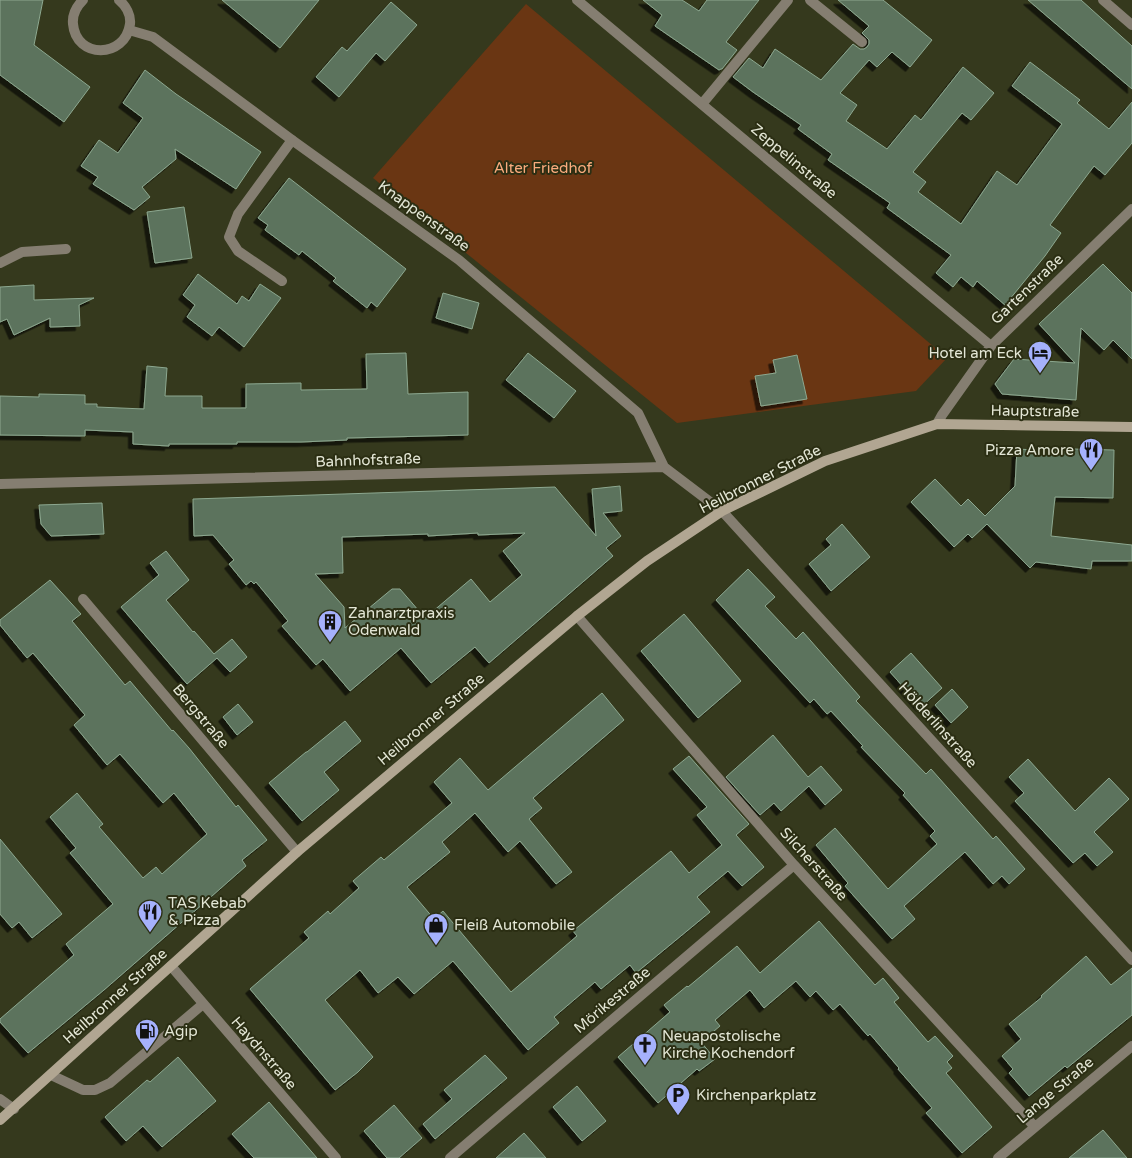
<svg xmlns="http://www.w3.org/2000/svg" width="1132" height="1158" font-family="'Varela Round',sans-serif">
<defs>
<filter id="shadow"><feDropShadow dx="-4.5" dy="4.5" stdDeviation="0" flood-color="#0009"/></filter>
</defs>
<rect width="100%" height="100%" fill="#35391d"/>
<path fill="#6a3613" d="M526,4L913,329L947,358L916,391L677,423L373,178Z"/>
<path fill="#5b735d" stroke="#8da890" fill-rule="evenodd" filter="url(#shadow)" d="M0,0H43L34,45L90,87L64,122L0,75Z
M222,0H319L280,48Z
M643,0H682L699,11L707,0H759L726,42L737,50L722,69H721L719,70L655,26L662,15Z
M838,0H883L932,40L910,67L892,52L877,67L869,60L840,93L857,105L846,121L887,149L915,115L921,120L963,67L994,93L971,120L962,113L913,172L926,182L918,192L961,224L997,171L1017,185L1062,124L1012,86L1030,62L1080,100L1077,103L1109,129L1132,102V143L1105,175L1094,166L1050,225L1061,233L1045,256L1005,305L977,281L973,287L961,277L953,287L936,273L951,255L887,208L890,203L828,160L832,154L798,129L801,125L753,92L733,77L749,58L763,68L775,49L821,80L853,44L860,49H864L867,47L869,44V40L862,33L869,26Z
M1028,0H1081L1132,46V89Z
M391,2L417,25L385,61L376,53L339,97L316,77L342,47L347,51Z
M145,70L176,94L261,152L236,189L175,149L176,159L142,187L150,197L134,210L93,184L98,177L81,166L99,140L118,153L143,118L123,103Z
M289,178L406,269L377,307L371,302L367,308L333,281L336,278L302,251L299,255L265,230L268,225L258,218Z
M184,207L192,258L155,263L147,212Z
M1103,264L1132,293V359L1113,340L1104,350L1081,328L1076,400L1002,394L995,384L1014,359L1075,363L1039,324Z
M198,274L237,304L242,296L249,301L260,284L281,298L244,347L219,327L212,336L187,317L195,305L183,295Z
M34,285V300L94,298L79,305L80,326L50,327V318L14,335L7,319L0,322V287Z
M443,293L479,303L472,329L436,318Z
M406,353L408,394L468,392V435L347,438V440L301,442H237V444H169V446L133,444V432L85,430V436L0,435V396L39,397V394L85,395V404H97V407L144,409L147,366L167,368L165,396H202V408H246V384L301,383V390L367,389L366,354Z
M528,353L576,391L554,418L506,380Z
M797,355L807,399L761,406L755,376L776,373L773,360Z
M1017,449L1073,452V449L1114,450L1113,498L1055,497L1051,536L1132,545V561H1092L1091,569L1036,562L1030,568L987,524L972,538L968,534L954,547L911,502L935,479L961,506L968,499L985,516L1015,486Z
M620,486L622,511L603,513L621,536L606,548L613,556L489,663L475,647L431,683L401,648L350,691L323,659L316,665L282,626L288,621L256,582L254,584L251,581L246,585L229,564L234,560L213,535L194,536L193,499L555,487L596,536L592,489ZM478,533V535L525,533L503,551L522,575L490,602L471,579L425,618L400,589H392L345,628L344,607L315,574L343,573L342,537L428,534V536Z
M102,503L104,534L51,536L41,524L39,505Z
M842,524L870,557L831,591L809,564L831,545L826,539Z
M166,551L189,580L166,600L193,632L194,631L214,654L232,639L247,657L230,672L217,658L187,684L121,607L159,575L150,563Z
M748,569L775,597L765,606L796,639L803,632L860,697L856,701L926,774L931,769L993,839L996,836L1025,869L1009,884L1002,876L993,884L965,852L904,906L915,919L892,939L845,886L848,883L816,845L835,828L888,889L937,844L930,836L935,831L903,795L905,793L861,747L863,746L831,711L827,714L814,699L810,703L716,600Z
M50,580L81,614L72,621L125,685L130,681L172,731L173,730L189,748L236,807L238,805L267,840L242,860L246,866L212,896L104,990L28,1053L0,1022V1019L74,955L66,944L113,904L70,853L76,848L50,817L77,793L103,824L99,827L143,878L156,867L162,874L207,834L174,793L163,803L120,754L107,765L74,725L85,715L33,653L27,658L0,625V620Z
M684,614L741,681L698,718L641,651Z
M911,653L942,688L921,707L890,672Z
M952,689L968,707L951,723L935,705Z
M602,693L624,720L533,798L542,808L529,819L572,872L556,884L520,841L508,852L475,813L442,842L450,852L407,887L434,919L443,911L511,992L577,936L573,931L635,880L671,851L689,873L722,845L697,815L707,807L673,769L689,756L749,824L736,835L764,867L742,886L728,871L697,897L710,912L636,973L630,965L601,989L595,982L554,1017L559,1023L528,1050L453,961L414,994L398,977L378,993L360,970L325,1000L373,1057L358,1072L335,1090L250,989L309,938L304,932L328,911L330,914L359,888L353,881L381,857L384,860L452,803L434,782L460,758L488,790Z
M238,704L253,722L237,735L223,717Z
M345,721L361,741L324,772L339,790L302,821L269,783L306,752H307Z
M773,735L808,777L821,766L842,790L825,805L809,786L781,811L774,803L760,815L726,777Z
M1028,759L1075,811L1109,778L1129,799L1094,832L1113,852L1097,866L1085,853L1073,863L1015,801L1024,793L1009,777Z
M0,839L62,914L32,938L19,922L12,928L0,914Z
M819,921L875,985L883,978L899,998L894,1002L928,1042L935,1036L953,1056L947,1062L952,1068L946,1073L992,1127L962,1153L926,1113L932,1108L898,1069L899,1068L870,1034L868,1036L840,1004L833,1010L816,991L810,997L796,981L764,1008L750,990L715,1020L720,1026L701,1042L715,1059L699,1071L697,1069L658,1103L618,1057L670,1012L664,1005L687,986L688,987L737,946L760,973Z
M1086,956L1111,985L1132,968V1015L1067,1068L1065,1066L1029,1096L1009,1073L1013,1069L1002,1056L1021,1039L1009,1024L1042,997L1041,996Z
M485,1055L507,1078L435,1139L423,1124L452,1099L444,1090Z
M178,1057L216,1101L162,1147L143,1126L126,1141L105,1117L147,1080L150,1082Z
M577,1086L606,1121L582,1141L553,1107Z
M269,1102L317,1158H254L232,1134Z
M394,1105L422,1138L399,1158H387L364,1131Z
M1103,1130L1127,1158H1069Z
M524,1133L546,1158H496Z"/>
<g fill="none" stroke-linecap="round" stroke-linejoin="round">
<path stroke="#857e71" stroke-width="10" d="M810,0L862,42
M702,104L788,0
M282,281L238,251L229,237L238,214L292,140
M51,1075L83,1090H95L110,1083L203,1004"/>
<path stroke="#857e71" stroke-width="10" d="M83,0C76,7 72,14 73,24C76,59 125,59 130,24C131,15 126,6 119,0
M577,0L991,346
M1103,0L1132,25
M129,30L153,37L292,140L459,260L638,413L664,467
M0,263L22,252L66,249
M937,424L942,415L991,346L1132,209
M0,484L664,467L722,511L1132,960
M83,599L297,852
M577,616L794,865L1035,1127
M171,966L336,1158
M0,1099L14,1109
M450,1158L794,865
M998,1158L1132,1046"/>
<path stroke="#b1a692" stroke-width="10" d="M0,1120L297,852L577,616L647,561L722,511L825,461L937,424L1132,427"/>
</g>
<defs>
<symbol id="hotel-pin" viewBox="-11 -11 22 30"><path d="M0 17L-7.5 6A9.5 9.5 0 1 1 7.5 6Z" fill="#a5b1fc" stroke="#2b2e13"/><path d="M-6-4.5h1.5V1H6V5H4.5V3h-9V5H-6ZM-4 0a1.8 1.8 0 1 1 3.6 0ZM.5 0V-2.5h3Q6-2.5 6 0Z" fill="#111"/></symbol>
<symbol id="restaurant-pin" viewBox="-11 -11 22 30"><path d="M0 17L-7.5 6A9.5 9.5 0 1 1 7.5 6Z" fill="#a5b1fc" stroke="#2b2e13"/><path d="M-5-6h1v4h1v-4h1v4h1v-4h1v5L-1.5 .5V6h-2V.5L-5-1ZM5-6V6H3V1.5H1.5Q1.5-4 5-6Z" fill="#111"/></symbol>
<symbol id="building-pin" viewBox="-11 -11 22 30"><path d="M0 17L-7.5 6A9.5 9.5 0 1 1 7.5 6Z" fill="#a5b1fc" stroke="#2b2e13"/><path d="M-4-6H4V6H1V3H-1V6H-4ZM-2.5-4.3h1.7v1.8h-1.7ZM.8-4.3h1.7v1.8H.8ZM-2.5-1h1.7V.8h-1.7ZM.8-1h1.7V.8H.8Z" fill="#111"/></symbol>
<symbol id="shop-pin" viewBox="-11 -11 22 30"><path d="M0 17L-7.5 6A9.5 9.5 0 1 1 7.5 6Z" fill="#a5b1fc" stroke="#2b2e13"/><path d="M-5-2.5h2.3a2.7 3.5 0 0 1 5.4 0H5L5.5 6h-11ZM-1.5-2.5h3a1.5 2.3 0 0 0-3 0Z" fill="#111"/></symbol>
<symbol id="fuel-pin" viewBox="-11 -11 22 30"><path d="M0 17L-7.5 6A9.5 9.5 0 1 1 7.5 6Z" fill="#a5b1fc" stroke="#2b2e13"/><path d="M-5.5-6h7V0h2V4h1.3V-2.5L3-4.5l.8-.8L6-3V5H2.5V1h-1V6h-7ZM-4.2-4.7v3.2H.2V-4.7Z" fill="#111"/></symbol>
<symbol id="church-pin" viewBox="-11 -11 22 30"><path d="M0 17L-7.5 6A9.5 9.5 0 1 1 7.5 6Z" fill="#a5b1fc" stroke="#2b2e13"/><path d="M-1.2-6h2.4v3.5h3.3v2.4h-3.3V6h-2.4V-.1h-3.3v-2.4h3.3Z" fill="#111"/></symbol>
<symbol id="parking-pin" viewBox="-11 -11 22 30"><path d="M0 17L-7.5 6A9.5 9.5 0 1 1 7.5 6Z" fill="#a5b1fc" stroke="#2b2e13"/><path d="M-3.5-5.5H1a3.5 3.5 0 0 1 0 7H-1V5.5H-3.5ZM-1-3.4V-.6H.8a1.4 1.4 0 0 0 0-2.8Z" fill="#111"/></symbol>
</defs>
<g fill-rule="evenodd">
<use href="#hotel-pin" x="1026" y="339" width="28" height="38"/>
<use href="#restaurant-pin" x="1077" y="436" width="28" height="38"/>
<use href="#building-pin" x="316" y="608" width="28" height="38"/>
<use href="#restaurant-pin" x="136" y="898" width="28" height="38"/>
<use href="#shop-pin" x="422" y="911" width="28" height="38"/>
<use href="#fuel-pin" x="133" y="1017" width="28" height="38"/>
<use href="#church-pin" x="631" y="1031" width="28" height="38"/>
<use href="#parking-pin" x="664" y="1081" width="28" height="38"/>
</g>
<g text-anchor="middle" stroke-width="4" stroke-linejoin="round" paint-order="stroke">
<g font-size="15" fill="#e3e6d5" stroke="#2b2e13">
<text transform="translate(794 161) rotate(40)" y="5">Zeppelinstraße</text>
<text transform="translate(424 216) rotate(36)" y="5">Knappenstraße</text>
<text transform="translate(1027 289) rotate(-44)" y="5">Gartenstraße</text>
<text transform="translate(1035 411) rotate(1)" y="5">Hauptstraße</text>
<text transform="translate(368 460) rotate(-2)" y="5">Bahnhofstraße</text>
<text transform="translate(760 479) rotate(-27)" y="5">Heilbronner Straße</text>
<text transform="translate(201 716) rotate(50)" y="5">Bergstraße</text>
<text transform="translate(431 719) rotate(-40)" y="5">Heilbronner Straße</text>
<text transform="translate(938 725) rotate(48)" y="5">Hölderlinstraße</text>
<text transform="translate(814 864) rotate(48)" y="5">Silcherstraße</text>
<text transform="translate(115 996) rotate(-42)" y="5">Heilbronner Straße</text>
<text transform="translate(612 1000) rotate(-40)" y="5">Mörikestraße</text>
<text transform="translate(264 1053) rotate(49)" y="5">Haydnstraße</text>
<text transform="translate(1055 1090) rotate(-40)" y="5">Lange Straße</text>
</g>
<g font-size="15" fill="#faab7d" stroke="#2b2e13">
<text x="543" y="173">Alter Friedhof</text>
</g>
<g font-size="15" fill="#e3e6d5" stroke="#2b2e13" text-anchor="start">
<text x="1022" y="358" text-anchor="end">Hotel am Eck</text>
<text x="1074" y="455" text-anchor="end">Pizza Amore</text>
<text x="348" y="618">Zahnarztpraxis<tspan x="348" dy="17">Odenwald</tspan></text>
<text x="168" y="908">TAS Kebab<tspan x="168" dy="17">&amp; Pizza</tspan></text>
<text x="454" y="930">Fleiß Automobile</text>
<text x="164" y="1036">Agip</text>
<text x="662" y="1041">Neuapostolische<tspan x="662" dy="17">Kirche Kochendorf</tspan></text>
<text x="696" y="1100">Kirchenparkplatz</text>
</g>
</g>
</svg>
